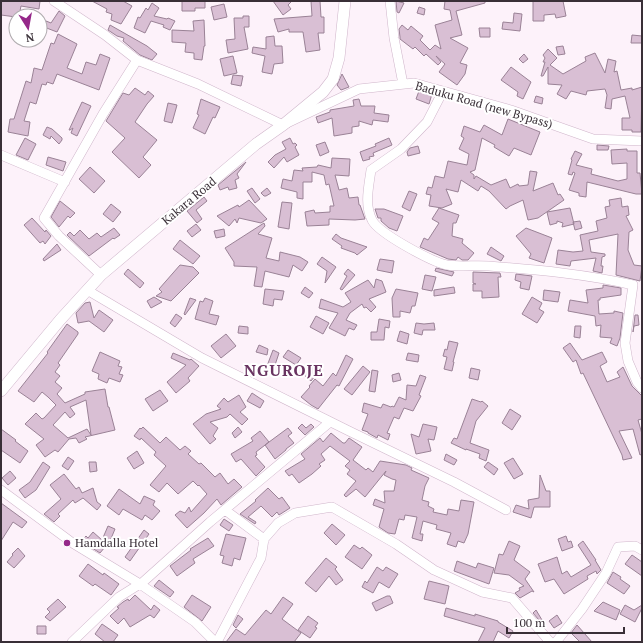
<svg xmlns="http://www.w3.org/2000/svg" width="643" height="643" font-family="'PT Serif',serif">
<rect width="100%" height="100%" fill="#fdf2fa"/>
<path fill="#d9bfd4" stroke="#9a8296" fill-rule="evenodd" d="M1,1H40L39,9L21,6L19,16L16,17L1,15Z
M92,1H123L132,6L121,24L111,20L112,14L106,12L107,9Z
M182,1H205V8H195V11H182Z
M273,1H292L288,5L291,9L283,15Z
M311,1H320L321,17H324V33H318L320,50L306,52L303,32H289V29L278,32L274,19L312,16Z
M396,1L404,3L399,13L397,12Z
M445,1H485V3L456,11L462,35L450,38L468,48L460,63L467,65L465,74L457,85L439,72L445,64L436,56L441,62L438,65L426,54L424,56L415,47L413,49L400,39V37L399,29L402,25L408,30L411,26L423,36L420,40L430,50L435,45L441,49L435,25L452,20L450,10L444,9Z
M533,1H563L566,16L556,18L555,14L544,15V21H533Z
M152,3L159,8L154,16L167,19L168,18L175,21L170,30L163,27L164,25L151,21L145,33L134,28L138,17L140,18L146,8L148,10Z
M224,4L227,17L214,20L211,7Z
M419,7L425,9L424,15L417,13Z
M59,11L65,16L57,32L44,27L46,21L51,23Z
M514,13L522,14L520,31L502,29L503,22L513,23Z
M243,16H249V27H244L248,49L228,53L226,40L235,39L234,18H243Z
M204,20L205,46H204L202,60L194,59V53L185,52L186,43L172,42V30L194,31L193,21Z
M110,25L147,46L157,54L152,60L140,55L123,41L124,38L117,36L108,30Z
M479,28H490V37H480Z
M58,34L77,44L67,68L82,74L86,62L96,65L100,54L110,58L99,90L57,74L53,84L47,82L46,85L42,84L36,104L30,102L24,121L30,122L28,136L8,132L10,119H14L26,81L31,83L34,68L42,70L51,43L54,44Z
M632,35L642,36V43H631Z
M274,36L275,46H282L283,63L274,64L272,74L262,72L265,56L252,53L253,47L266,49V37Z
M563,46L565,54L558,55L556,47Z
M548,49L557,58L550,65L563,74L586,61L585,57L595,53L605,73L608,59L616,61L614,72L617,71L621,90L632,88V90L642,87L641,132H632V130H622V118H630L625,96L612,99L611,109L605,108L607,95L605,89L587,91L586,95L571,91L566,99L557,94L562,85L548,84V67L543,76H541L545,62H543L545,58L543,55Z
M524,54L528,59L523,63L519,59Z
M233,56L237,73L224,76L220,59Z
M511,67L531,82L523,99L517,96L518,92L501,80Z
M342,74L349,87L341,90L337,85Z
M233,75L243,76L241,86L231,84Z
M135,88L145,95L148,91L154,96L147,104L135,122L157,140L143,157L151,165L139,178L112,152L125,138L106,121L123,93L129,95Z
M419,91L432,94L429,104L416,99Z
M536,96L543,98L542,104L534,102Z
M201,99L220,107L215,118L213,117L205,134L193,128L199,115L197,114Z
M359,99L361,106H375L374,113L389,115L388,122L373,120L372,125L359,121V126L352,127V133L334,136L332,118L318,123L316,117L330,112V110L354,106L353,100Z
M82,102L91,106L77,136L71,133L73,128L70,130H69Z
M168,103L177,105L172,123L164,121Z
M508,119L540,132L531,155L514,148L509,156L494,147L495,145L482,138L475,170L470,172L474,175V179L476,176L491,185L506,179L510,188L518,184L519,186L528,185L530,171L537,172L533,191L553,183L558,195L560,194L564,200L538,218L528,220L523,200L510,206L506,209L489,191L481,186L478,191L461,180L458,192L446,189L452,204L442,208L429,206L431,195L426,194L428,187L432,188L435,176L444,178L448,161L467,165L469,154L459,149L464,138L461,136L464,126L480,132L484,125L502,135Z
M47,127L52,129L62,138V140L59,144L51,136L50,139L43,135Z
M25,138L36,144L28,160L16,155Z
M290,138L293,144L295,143L297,145L295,147L299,155L287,162L284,157L274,168L268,162L275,155L286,149L282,142Z
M389,138L392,145L373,153L374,156L369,157L370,159L363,161L360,152L376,146L375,144Z
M325,142L329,152L320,156L316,145Z
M597,145L609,146L608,150H597Z
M418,146L420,153L408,156L407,152L410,148Z
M627,149V151H637V173H640L642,194H636L587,182L586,197L579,196V193L569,190L575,173L573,172L572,175L568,174L572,160L571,159L575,151L582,154L576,165L592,169L591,174L618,181L627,179V163L612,164L611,150Z
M48,157L66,162L63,171L46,165Z
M332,158L350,159L349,176L335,175L339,190L347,188L349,198L358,197L359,205H360L365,219L355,220L329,219V225L307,226L305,212L314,210L315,213L330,212V206H334L329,184L326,185L324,175L312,172V182H303V199L297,198V192L281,188L283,179L292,181L294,170L303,171L302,168L317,167L318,165L331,168Z
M246,162L237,174L239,178L235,180L237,188L229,190L228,187L220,190L218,185Z
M90,167L105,181L94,193L79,179Z
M252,188L260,199L255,203L247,191Z
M267,188L271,193L266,196H264L261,193Z
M409,191L417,194L410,211L402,207Z
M204,197L207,201L196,210L202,219L197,223L187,211Z
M621,198L622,207L628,206L629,215L626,216L633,230L629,232L628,250L634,265L642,266L640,281L616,275L618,234L589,240L591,252L605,254V256L602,257L601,266H603L602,273L593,271L596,258L571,261L570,266L556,264L558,250L573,252L583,251L580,235L598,231L596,221L607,218L605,207L610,206L609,200Z
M249,200L267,219L261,223L239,218L237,223L235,219L229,226L217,216L238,205L239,207Z
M60,201L75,213L70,218L68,216L59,227L51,217Z
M282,202L292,203L289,229L278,227Z
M111,204L121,212L113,222L103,214Z
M439,208L459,215L456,223H453L452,236L463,239L462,243L474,253L468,260H462L458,257L456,260L448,259L420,247L424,238L428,240L439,223L432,219Z
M570,208L574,224L562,227L563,223L557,221V223L550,225L547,212Z
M375,209H384L403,216L397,231L389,228L381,221V218H378Z
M32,218L45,232L46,230L51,236L45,244L43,241L40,243L24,225Z
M580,221L582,228L575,230L573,222Z
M264,223L265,226L258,234L272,238L266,258L279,261L280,252L300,257L308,262L302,271L293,265L289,277L265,271L262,287L254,286L257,267L234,266V262L225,248Z
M196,224L201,230L192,237L187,231Z
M114,228L120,235L114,239L113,238L89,256L67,235L70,232L74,236L80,230L89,239L97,233L101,237Z
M526,228L552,238L544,263L529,258L531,254L516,236Z
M224,229L225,236L216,238L214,231Z
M336,234L341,238L367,247L357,255L355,253L341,248L342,246L332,239Z
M180,240L200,256L193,264L173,249Z
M57,244L61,250L44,261L43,259Z
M491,247L504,256L501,261L487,254Z
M322,257L336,267L325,283L327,271L317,264Z
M380,259L394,261L392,273L377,270Z
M180,265L193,267L199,273L171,301L156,296L162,292L159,289Z
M436,268L454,272L452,276L435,271Z
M128,269L144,283L140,288L124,274Z
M348,269L355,275L342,290L340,289L347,276L344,274Z
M473,272L500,273L501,277H498L499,297L482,298V291H473V284H476L473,283Z
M516,274L532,276L529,290L520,288L521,282L515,280Z
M425,275L436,277L432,291L422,289Z
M376,279L382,281L386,292L369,299L376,307L371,312L366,307L364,308L362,304L350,313L346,320L357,325L354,330L349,328L345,336L329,328L338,313L319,308L321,299L343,307L351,302L345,293L368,280L374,288Z
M603,285L621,288V295L600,298V300H598L599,314L614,313V311L623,313L620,338L617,346L610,343L612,338L600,337L601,325L596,326L595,316L568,311L570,300L588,303L586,290L603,288Z
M305,287L313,293L309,298L301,293Z
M454,287L455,293L434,296V290Z
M265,289L284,291L282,300L274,299L273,306L263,304Z
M396,289L418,293L415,306H412L410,313L400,311V317H393L392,298Z
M544,290L560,292L558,302L543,300Z
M154,297L162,302L151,308L147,301Z
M532,297L542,303L539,309L544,312L537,323L522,314Z
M190,298L196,300L185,315L184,314Z
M205,298L213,301L209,314L219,316L216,325L195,319L200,301L203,302Z
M90,302L94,318L99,310L113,320L104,332L89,321L78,323L76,313L85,303Z
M176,314L182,318L175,327L170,323Z
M635,315H638L639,325L634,326L633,332Z
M316,316L329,323L323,334L310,327Z
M379,319L390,321L389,328L385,327L384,340H371V332H377Z
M416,323L424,324L434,323L435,330H423L422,335L414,333Z
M67,324L78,332V334L58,363L60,365L55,372L60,376L55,382L62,388L57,394L65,403L85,394V392L105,389L108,407H109L115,430L85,437L87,439L79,443L76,438L69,439L58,452L55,450L45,457L36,445L44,439L25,424L36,413L42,419L44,418L56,405L48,397L42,392L34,402L18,391L48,353L47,352ZM86,400L91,435L87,429L68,438L53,425L65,412L70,418L75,414L70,407Z
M239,326L248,327V334L238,333Z
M575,326H581L580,338L574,337Z
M400,331L409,334L407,344L397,341Z
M226,334L236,346L221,358L211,346Z
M449,341L458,343L453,362H454L452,371L444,369L447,357L443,356L445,349L447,350Z
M570,343L582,360L602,352L607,362L600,366L607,382L620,377L617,372L623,367L632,386L642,396V419L638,420L642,434V454L640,455L633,429L619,431L632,458L623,460L622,455L583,373L581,374L576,360L573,362L563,348Z
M259,345L268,349L267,355L256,352Z
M273,350L279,353L274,368L267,366Z
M288,350L301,358L296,365L283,357Z
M100,352L120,361L118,366L122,367L119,374L123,375L120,382L109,378L107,383L98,379L99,374L92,371Z
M173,353L190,360L191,359L199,366L188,378L190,381L176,393L167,382L186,365L171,358Z
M408,353L419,355L418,362L406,360Z
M346,355L353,359L339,386L337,385L318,409L311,405L301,397L310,387L309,386L315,379L323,386L333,373L336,376Z
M312,365L319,371L311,381L304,375Z
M363,366L370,372L352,395L344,389Z
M471,368L480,370L478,380L469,378Z
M372,370L378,371L375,392L369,391Z
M399,373L401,380L393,382L392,375Z
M420,375L426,377L419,395L421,396L413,411L404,408L399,419L394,417L387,433L390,434L388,440L378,435L377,438L368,433V432L362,430L368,414L362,412L364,403L381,408L383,404L391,407L392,406L394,407L399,397L406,400L407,385L416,386Z
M160,390L168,401L153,411L145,399Z
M252,393L264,401L260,408L247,401Z
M239,395L246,407L240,412L248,419L242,425L230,414L227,417L210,422L218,428L213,436L216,439L210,444L193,424L206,414L221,409L217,406L224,398L228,402Z
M472,399L481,402L482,401L488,406L476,421L470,443L489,450L486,461L479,458L480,454L466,449V450L451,443L454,438L457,439Z
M510,409L521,416L512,430L502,423Z
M302,424L306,428L311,424L314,427L305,435L298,428Z
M423,424L437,427L434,440L428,439L431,451L416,454L411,434L419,437Z
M143,427L160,443L166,437L180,450L185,446L191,451L188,454L199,464L201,463L215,477L220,473L228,484L234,479L242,487L221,505L217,499L204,513L187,528L175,515L180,511L185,513L189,507L191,512L207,494L199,485L198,486L193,481L178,494L167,483L159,492L150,485L166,466L154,455L156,452L141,438L140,440L134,436L140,428L141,429Z
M238,427L242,432L235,438L232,433Z
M288,428L292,433L288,436L294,443L286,449V450L275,459L265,445Z
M1,429L16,440L15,441L28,451L20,463L1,450Z
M260,431L269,442L256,452L257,455L255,456L265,467L256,476L241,459L236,462L231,454L253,441L251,438Z
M331,433L343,443H345L349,438L362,447L353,460L366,470L368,468L373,472L380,461L406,465L412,468L411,470L429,478L425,486L422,500L429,502L428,506L434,509L433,512L447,515L448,509L459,511L461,500L474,502L468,534L464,543L458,541L456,547L447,544L451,533L436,529L437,525L423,521L420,534H423L422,541L412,538L417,517L405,515L404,520L399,519L395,534L388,533L379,527L384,509L373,505L375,499L385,503L384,491H394L396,480L392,479L384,475L386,471L365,497L356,489L346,497L344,495L356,481L347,474L350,470L345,466L350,461L330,446L321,454L325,460L319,464L321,466L312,474L299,483L292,474L289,476L285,471L305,459L301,454L320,438L323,442Z
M137,451L144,463L134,469L127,458Z
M446,454L457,460L454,465L444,460Z
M68,457L74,461L68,470L62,466Z
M513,458L523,474L514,479L504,463Z
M43,462L50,467L36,490L25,498L19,490L30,482Z
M89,462H96L97,471L90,472Z
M488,462L498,469L494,475L484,467Z
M10,471L16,478L8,485L2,478Z
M64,474L76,489L79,487L82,493L93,488L97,502L101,505L97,510L83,498L75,503L73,500L58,514L60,516L54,522L44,514L61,499L50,485Z
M540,475L546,491H550V507H534L531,518L513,512L516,505L529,509L528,500L539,498Z
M268,488L279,499L282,497L290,508L279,515L277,512L272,517L261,506L248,517L256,522L255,524L240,514L256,501L255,500Z
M119,489L140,504L144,496L155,501L153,505L160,511L152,520L145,515L142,520L123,509L119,515L107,506Z
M1,503L27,522L22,528L13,522L1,541Z
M224,519L233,525L229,531L220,525Z
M332,524L345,535L336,545L324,533Z
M108,526L115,529L110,541L100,553L81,541L86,536L88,538L93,532L102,540Z
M144,530L149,534L130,561L125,557Z
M226,534L246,538L240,560L234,558L232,566L222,563L224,556L220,555Z
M566,536L568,542L571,541L573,547L562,551L558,539Z
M208,538L214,546L193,559L195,563L177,576L170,566L191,550L190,549Z
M509,541L520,546L514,560L530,572L525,579L534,592L532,591L520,598L515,593L520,590L519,588L524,586L509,575L494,573L499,554L503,555Z
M583,541L596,560H595L601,570L597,574L596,571L587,576L588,579L564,594L554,579L545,582L538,564L557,557L562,574L567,571L571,577L591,565L578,545Z
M354,545L360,549L362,547L372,555L362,569L345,557Z
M18,548L25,556L14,568L7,562L13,555L12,554Z
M632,555L642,562V576L625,564Z
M326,558L337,567L335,569L343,580L336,585L329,576L316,592L305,583Z
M457,561L476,568L478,563L494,568L489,584L454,571Z
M88,564L103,575L104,573L119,584L111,595L95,584L93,586L79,576Z
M377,567L383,571L386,567L398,574L389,588L379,582L373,593L362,587L365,581L367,583Z
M613,572L621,577L620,579L630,586L624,594L607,583Z
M159,580L174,592L170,597L154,586Z
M429,581L449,586L445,604L424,599Z
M135,595L151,610L154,605L160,610L154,618L150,615L130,627L124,618L118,624L110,616L119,608L117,607L123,602L128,599L129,601Z
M192,595L211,607L202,621L184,607Z
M387,596H390L393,603L376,611L372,603Z
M283,597L293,604L282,619L301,633L294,642H226L236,629L245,635L266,610L271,614Z
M58,599L66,607L50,621L45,617L50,612L47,609Z
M603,602L620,610L616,620L594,611Z
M625,605L634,610L642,605V608L635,622L620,614Z
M446,608L475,616V614L498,621V622L513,631L509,638L498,631L493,642H478L485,628L444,616Z
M536,610L545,625L544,626L533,613Z
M238,615L243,619L236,628L233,625Z
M557,615L562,623L554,628L549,621Z
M308,616L318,623L315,627L317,628L310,638L298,630Z
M102,624L118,635L113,642H105L95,634Z
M577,625L592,642H580L571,633Z
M37,626H46V634H37Z"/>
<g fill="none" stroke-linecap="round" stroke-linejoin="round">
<defs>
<path id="minor" d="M54,1L105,35L137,60L198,84L283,125L359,89L414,83L511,110L593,139L642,141
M390,1L394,38L403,84
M443,91L427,122L401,149L371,170C369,186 364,204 372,220C378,233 432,262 447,265C459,267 476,265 489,266C538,270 586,274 633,285L625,343L628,361L637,382L642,388
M1,155L65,182
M101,275L59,236L44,218L103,114L137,60
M87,290L202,358L349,431L454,482L506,510
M1,490L74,544L140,584L195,622L215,642
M225,510L264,539
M72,642L119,597L143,582L210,522L330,422
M217,642L261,558L264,539L278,523L295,513L332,507L396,544L434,570L482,592L512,598L550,642
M556,642L582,609L606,573L618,547L635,546L642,550"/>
<path id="tertiary" d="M1,391L60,320L101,275L256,144L283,125L323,92L333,79L339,58L345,1"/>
</defs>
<use href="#minor" stroke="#d0b6cb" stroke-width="10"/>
<use href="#tertiary" stroke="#d0b6cb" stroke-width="12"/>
<use href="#minor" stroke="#fff" stroke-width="9"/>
<use href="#tertiary" stroke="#fff" stroke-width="11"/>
</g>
<circle fill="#952889" stroke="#fff" stroke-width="1.5" cx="67" cy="543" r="4"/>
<g text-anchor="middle" stroke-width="4" stroke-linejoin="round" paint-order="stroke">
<g font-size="12" fill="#392f37" stroke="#fff">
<text transform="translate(484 105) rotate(16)" y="4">Baduku Road (new Bypass)</text>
<text transform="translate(189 201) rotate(-40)" y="4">Kakara Road</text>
</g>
<g font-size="12" fill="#392f37" stroke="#fff" text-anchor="start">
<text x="75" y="547">Hamdalla Hotel</text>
</g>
<g font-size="16" font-weight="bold" letter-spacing="1" fill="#693361" stroke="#fff">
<text x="284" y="376">NGUROJE</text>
</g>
</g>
<rect width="643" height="643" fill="none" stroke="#392f37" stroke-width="4"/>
<g transform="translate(28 28) rotate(169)"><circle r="19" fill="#ffffff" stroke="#b0acaf"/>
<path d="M0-3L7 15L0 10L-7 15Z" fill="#952889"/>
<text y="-6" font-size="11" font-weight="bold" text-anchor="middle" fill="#392f37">N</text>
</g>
<path d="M507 627v6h117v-6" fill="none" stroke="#392f37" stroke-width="2"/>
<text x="513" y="627" font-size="12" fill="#392f37" stroke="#ffffff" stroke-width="3" paint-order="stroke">100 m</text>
</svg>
